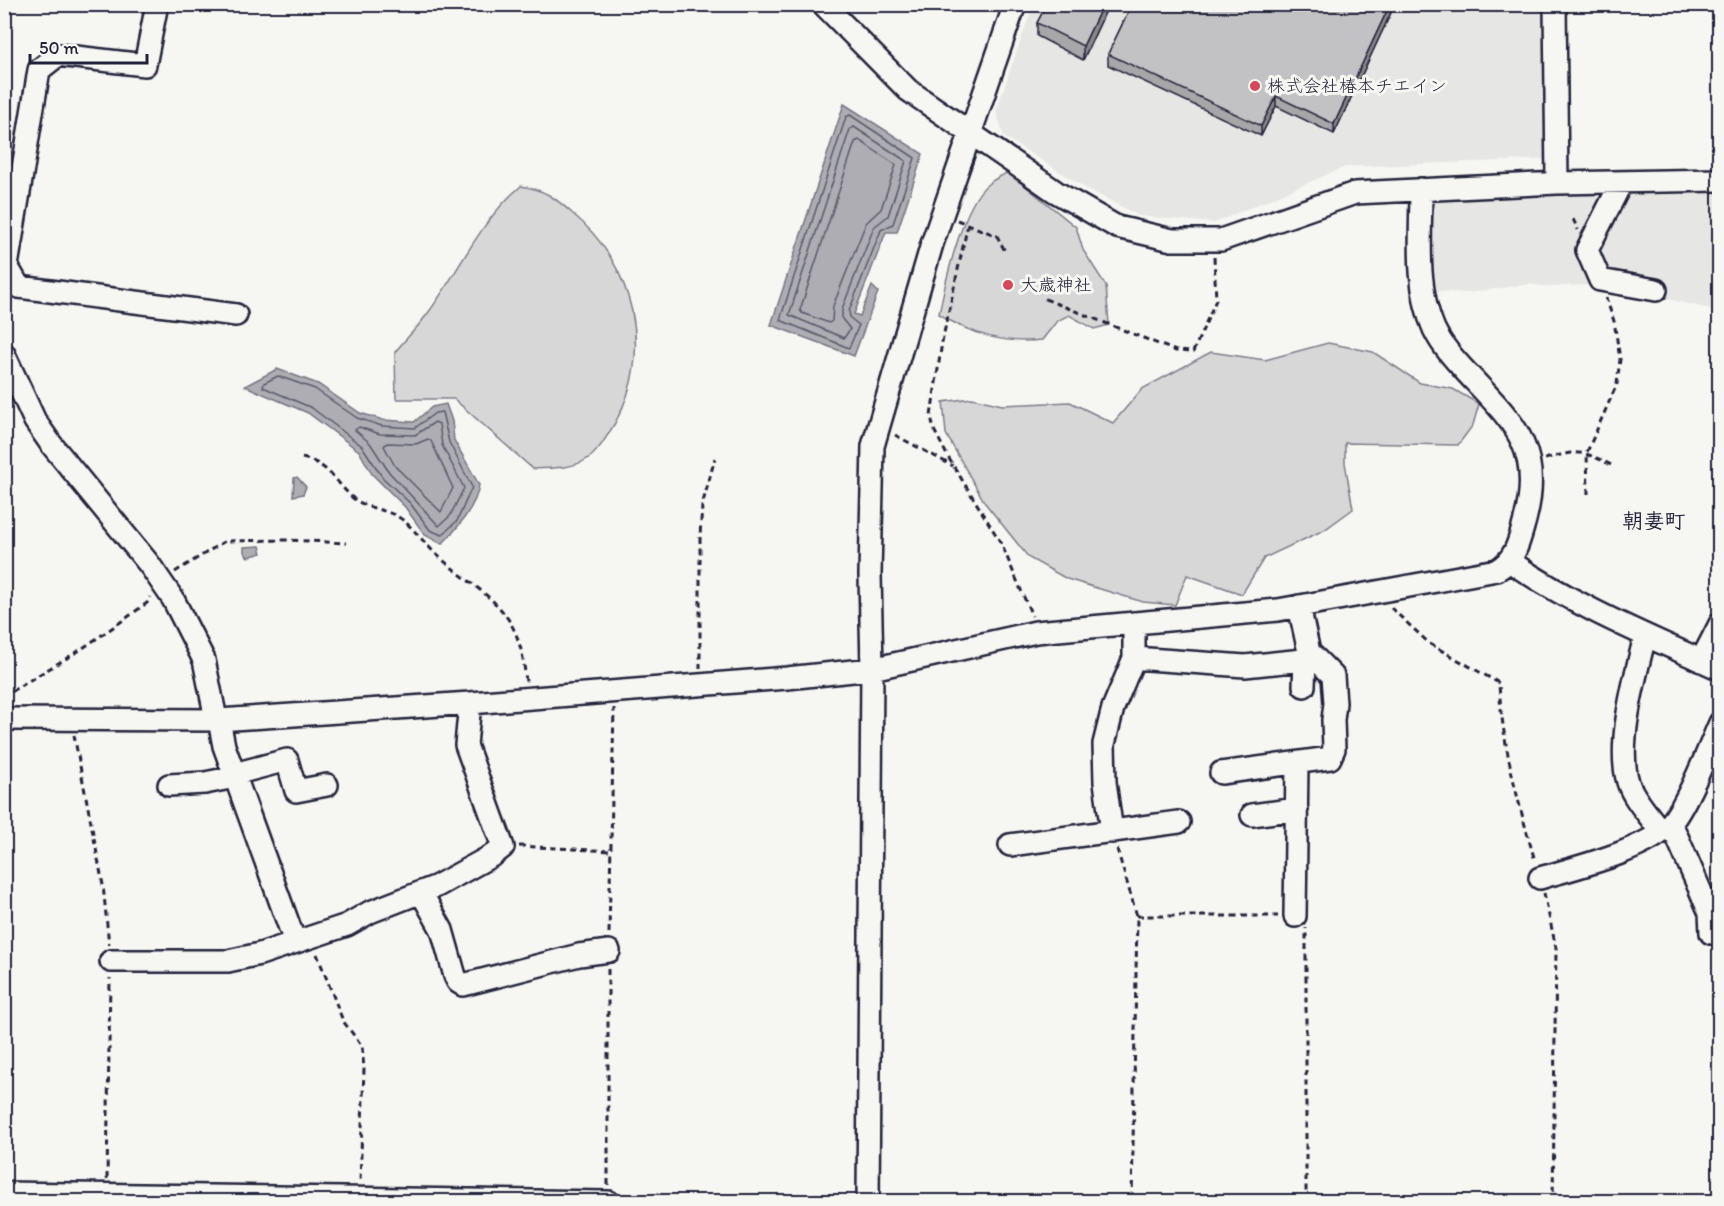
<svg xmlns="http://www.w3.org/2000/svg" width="1724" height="1206" font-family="Itim,'Klee One',sans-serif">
<rect width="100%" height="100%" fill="#f6f6f2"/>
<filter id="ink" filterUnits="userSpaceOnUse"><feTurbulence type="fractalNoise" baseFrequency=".0167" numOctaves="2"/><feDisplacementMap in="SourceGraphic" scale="12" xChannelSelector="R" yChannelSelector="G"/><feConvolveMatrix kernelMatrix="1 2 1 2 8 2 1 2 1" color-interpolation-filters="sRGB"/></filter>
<g filter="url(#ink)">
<path fill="#e6e6e4" d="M1033,5H1549L1553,159L1345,167L1214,223L1139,216L1089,190L1004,137L996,111Z
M1719,190V311L1603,284L1549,287L1530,284L1467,293L1425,290L1430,199L1554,192Z"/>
<path fill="#d7d7d7" stroke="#7c7c89" stroke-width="1.5" d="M1008,172L1076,227L1083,250L1106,286L1109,325L1094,329L1069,315L1057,321L1042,340C1004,344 972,335 939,314C945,283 963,203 988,184C994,179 1002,176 1008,172Z
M521,186C545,190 554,197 572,213C634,264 655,352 615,423C608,434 598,453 587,459C573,469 550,468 533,469L454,399H396L395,352C405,340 416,329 425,317C458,274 479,221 521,186Z
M1328,343L1373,352L1420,383L1453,389L1479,404L1473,425L1458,445L1345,443V463L1353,509L1324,530L1264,558L1242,594L1187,575L1175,605L1143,602L1067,579L1029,558L985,503L946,434L943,402L972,398L1002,405L1070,402L1113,423L1142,389L1211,352L1265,360Z"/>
<path fill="#adadb3" stroke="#757583" stroke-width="1.5" d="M844,104L923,154L897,232H886L854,314L860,316L872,286L878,292L854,356L771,325Z
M277,369L318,384L360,413L383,420L414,422L432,407L446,404L452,421L454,440L479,485C477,505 456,530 442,544L425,535L405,507L372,474L359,451L308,413L245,386Z
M297,477L306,487L303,494L293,496L294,478Z
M260,546L262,553L248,557L244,552V547Z"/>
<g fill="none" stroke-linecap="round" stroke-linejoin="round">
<path stroke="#5a5a6b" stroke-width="1.5" d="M850,115L915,158L893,224L881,230L849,311L850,318L859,325L849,348L780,320L846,117Z
M854,127L906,161L888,216L874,227L842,309V319L850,329L844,338L789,315L850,129Z
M859,140L896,165L881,209L866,223L833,306L832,321L829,323L802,313L800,310L855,142Z
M278,376L315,389L357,418L382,426L415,428L435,413L442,412L449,442L472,487L457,521L442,535L430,530L410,503L383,478L362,446L312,408L263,387L264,383Z
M435,422L439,424L442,445L464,488L450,516L439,526L389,472L370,443L355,430L359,427L380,434L415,435Z
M428,439L431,441L453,488L441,512L395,466L384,446L387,443L416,444Z"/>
<defs>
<path id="minor" d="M157,4L145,65L58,55L39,70L7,266L19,287L236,315
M823,4L908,90L1056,192L1117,227L1172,240H1221L1355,193L1557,183L1720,180
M1555,4L1557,183
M1617,182L1618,189L1587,250L1600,280L1656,290
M4,354L35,421L51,444L149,564L173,599L204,660L216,719
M1511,562C1576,607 1648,636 1720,669
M1645,636C1636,675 1616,743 1628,782C1633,799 1651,817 1661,832
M1134,658L1245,666L1313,659
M1701,661L1720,624
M1304,686L1305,661
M4,719L219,720L470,703L787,678L872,669L1036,632L1278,610L1497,570C1516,559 1519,541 1525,520C1544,448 1513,422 1467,373C1455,360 1442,346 1434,329C1415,287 1421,233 1421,189
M219,720L224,746L295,942
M1221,773L1330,758L1334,749L1333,720L1335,703L1333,676L1309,652L1299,606
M234,774L287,760L296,791L327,785
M169,785L205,783L235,777
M1252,815L1297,809
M1668,826L1675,832L1710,913L1711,933
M1112,832L1105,782L1104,744L1113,708L1134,658V623
M1010,845L1179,822
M1540,878C1574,868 1649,850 1671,823C1688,802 1708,750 1720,723
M421,892L442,930L455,976L458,982L463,985L579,955L609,951
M1295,916L1297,763
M111,961H228L260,954L347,925L370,912L437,886L493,855L503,847L466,745L470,703
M4,1193L609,1202
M868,1202L872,669L870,574L873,446L932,244L1015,4"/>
</defs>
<use href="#minor" stroke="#22223b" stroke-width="26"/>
<path stroke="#22223b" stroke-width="3" stroke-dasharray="6 4.5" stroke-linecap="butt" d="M1720,30L1717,51L1720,73
M1573,219L1578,230
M957,220L997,236L1006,253
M968,224L942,342L931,416L934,430L948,457L1001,543L1032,616
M1045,299L1176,351L1193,352L1216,300L1214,257
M895,435L953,466
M302,458C328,463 336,483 354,499C369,510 390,509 404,521C416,531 425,544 436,554C488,601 520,604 526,683
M1545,459C1577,450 1582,450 1611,465
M1588,494L1587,452L1617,384L1620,359L1614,321L1606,298
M175,572L225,541L289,540L346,543
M1391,608L1430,644L1499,683C1502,745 1518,801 1535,861
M700,669V536L702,506L715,458
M4,699L15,689L77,652L125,619L147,603L150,597
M74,735L103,885L109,945
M519,846L611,851
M1117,849L1137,916L1132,1202
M1544,893L1556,948L1553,1202
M1137,916H1278
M609,933L614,708
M317,954L343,1021L362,1046L364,1069L360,1182
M107,1179L110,978
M608,1185V969
M1306,1202V928"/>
<use href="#minor" stroke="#f6f6f2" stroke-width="21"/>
</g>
<path fill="#a7a7a9" stroke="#22223b" stroke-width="1.5" d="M1047,4H1109L1083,60L1037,36V23Z
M1132,4H1395L1334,134L1276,106L1261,136L1108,65V54Z"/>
<path fill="#888889" stroke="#22223b" stroke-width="1.5" d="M1103,4H1109L1083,60V46Z
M1390,4H1395L1334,134V124Z
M1276,96V106L1261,136V126Z"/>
<path fill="#c2c2c4" stroke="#22223b" stroke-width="1.5" d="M1047,4H1103L1083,46L1037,23Z
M1132,4H1390L1334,124L1276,96L1261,126L1108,54Z"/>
</g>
<g fill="#d1495b" stroke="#f6f6f2" stroke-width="2">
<circle cx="1255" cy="86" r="6"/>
<circle cx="1008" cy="285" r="6"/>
</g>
<g text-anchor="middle" stroke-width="6" stroke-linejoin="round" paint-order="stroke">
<g font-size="18" fill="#22223b" stroke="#f6f6f2" text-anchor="start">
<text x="1267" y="92">株式会社椿本チエイン</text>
<text x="1020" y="291">大歳神社</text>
</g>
<g font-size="21" font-weight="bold" fill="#22223b" stroke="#f6f6f2">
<text x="1654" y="528">朝妻町</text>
</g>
</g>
<rect width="1724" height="1206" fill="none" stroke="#f6f6f2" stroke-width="24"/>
<rect x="12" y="12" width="1700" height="1182" fill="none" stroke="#22223b" stroke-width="2" filter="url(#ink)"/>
<path d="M30 54v9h117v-9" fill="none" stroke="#22223b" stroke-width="3"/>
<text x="39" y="54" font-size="18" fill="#22223b" stroke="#f6f6f2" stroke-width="4.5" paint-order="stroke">50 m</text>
</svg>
